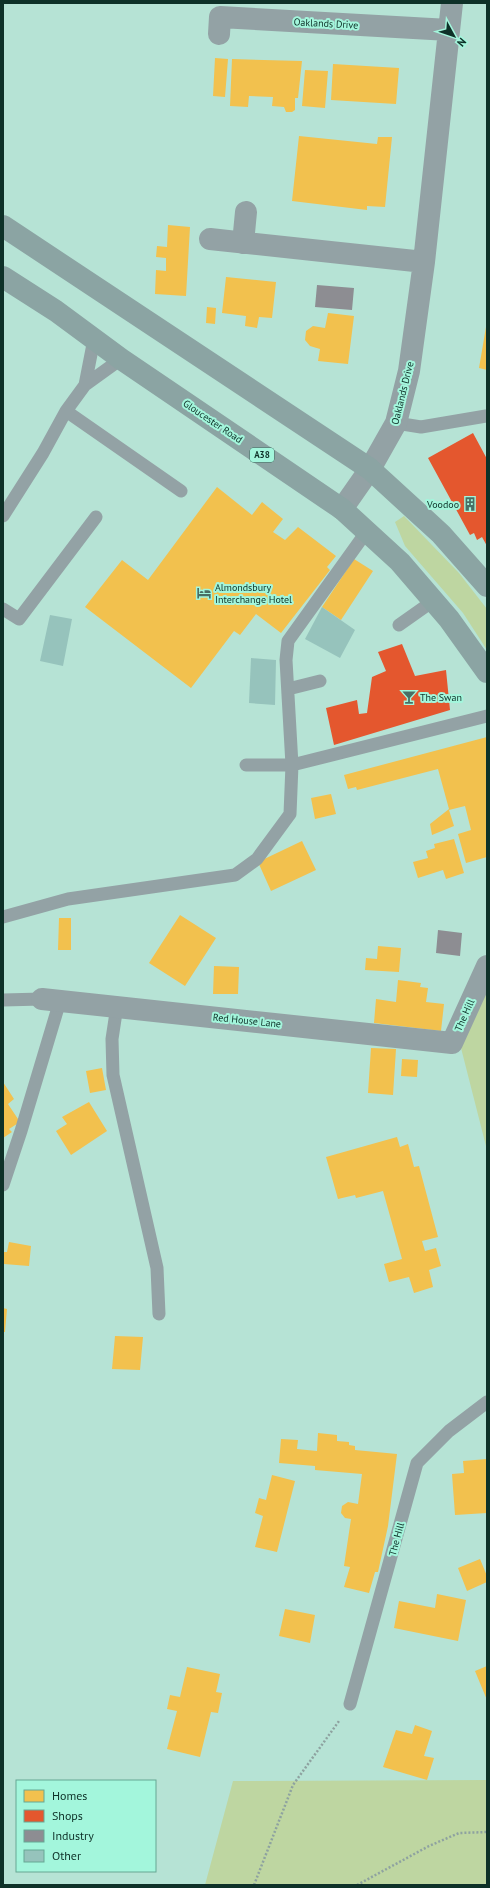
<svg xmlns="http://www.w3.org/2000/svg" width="490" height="1888" font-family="'PT Sans',sans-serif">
<rect width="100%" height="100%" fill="#b6e3d5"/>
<path fill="#bed6a1" d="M404,516L459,573L487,609V650L463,613L405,546L395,522Z
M487,990V1150L460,1044Z
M487,1780V1885H205L233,1781Z"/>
<path fill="#f2c14e" d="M215,58L228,59L225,97L213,96Z
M232,59L302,61L298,98H295V110L292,112H286L284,107L272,106L273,97L249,96L248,107L230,106Z
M333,64L399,68L396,104L331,100Z
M305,70L328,71L325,108L302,106Z
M299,136L377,144L378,137H392L385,207L367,206V210L292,201Z
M168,225L190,227L186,296L155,294L156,270L166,271V258L156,257L157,246L167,247Z
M226,277L276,282L272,318L259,317L257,328L245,326L246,316L222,313Z
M207,307L216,308L215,324L206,323Z
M328,313L354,316L348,364L318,361L320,349L310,346L305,340L306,331L313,326L325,328Z
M486,327H487V370L479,368Z
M217,487L252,515L262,502L283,519L273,532L285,540L298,527L336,556L327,567L330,570L281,633L256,614L240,635L234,631L191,688L85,607L122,560L148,580Z
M354,559L373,571L341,620L322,607Z
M487,737V857L466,863L458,834L471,830L465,806L449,810L454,826L432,835L430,824L449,809L438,769L357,790L356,787L348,789L344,775Z
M331,794L336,814L315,819L311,798Z
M454,839L464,873L446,879L443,870L418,878L413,862L428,858L426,851L435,848L434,844Z
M302,841L316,870L271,891L258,862Z
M180,915L216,938L185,986L149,963Z
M59,918H71V950H58Z
M378,946L401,948L399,972L365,970L366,958L377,959Z
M214,966L239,967L238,994H213Z
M398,980L421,983L420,987L428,988L426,1002L444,1004L441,1031L374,1023L376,999L396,1002Z
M371,1048L396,1049L393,1095L368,1093Z
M402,1059L418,1060L417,1077L401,1076Z
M102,1068L106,1090L90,1093L86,1071Z
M3,1082L14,1099L8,1104L20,1122L9,1129L12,1132L3,1138Z
M89,1102L107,1131L71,1155L56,1131L67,1124L62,1117Z
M397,1137L400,1147L408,1144L414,1167L419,1166L438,1237L422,1241L425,1251L436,1248L441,1266L429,1270L433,1287L414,1293L409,1277L389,1282L384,1264L402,1259L383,1191L356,1198L355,1195L338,1199L326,1157Z
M9,1242L31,1246L29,1266L4,1264L3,1268V1252H7Z
M3,1308L7,1309L5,1332H3Z
M115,1336L143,1337L140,1370L112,1369Z
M318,1433L337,1435V1441L349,1442V1445L355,1446V1450L397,1454L388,1526L378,1572H375L369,1593L344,1587L350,1567L344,1566L351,1519L345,1518L341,1513L342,1506L348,1502L358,1504L362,1474L315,1470V1466L279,1463L281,1439L298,1440L297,1449L317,1451Z
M487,1459V1513L455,1515L452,1474L464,1473L463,1461Z
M272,1475L295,1481L277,1552L255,1547L263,1516L255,1513L259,1498L266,1500Z
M480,1559L487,1576V1582L467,1591L458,1568Z
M437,1594L466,1600L458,1641L394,1628L399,1601L435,1608Z
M285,1609L315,1615L310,1643L279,1636Z
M487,1666V1700L475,1671Z
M187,1667L220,1674L216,1692L222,1693L218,1713L211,1712L200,1757L167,1749L177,1711L167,1709L170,1695L180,1697Z
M415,1725L432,1731L424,1756L434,1758L427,1780L383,1767L396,1730L412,1734Z"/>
<path fill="#e4572e" d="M473,433L487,459V546L482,537L477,540L474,533L470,535L428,458Z
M402,644L415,676L446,670L450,710L334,745L326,708L357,700L359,714L367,713L372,677L386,671L378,652Z"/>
<path fill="#8d8d92" d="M317,285L354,288L352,310L315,307Z
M438,930L462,933L460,956L436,953Z"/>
<path fill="#96c3bc" d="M322,607L355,630L340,658L305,639Z
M50,615L72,619L63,666L40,661Z
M251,658L276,660L275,705L249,703Z"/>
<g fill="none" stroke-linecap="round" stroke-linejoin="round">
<path stroke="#8ea2a0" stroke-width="2.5" stroke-dasharray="2 2" stroke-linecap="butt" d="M254,1885L293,1785L339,1721
M357,1885L429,1846L459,1833L487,1832"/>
<path stroke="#93a2a5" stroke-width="13" d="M121,359L85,385L66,411L181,491
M85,385L94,339
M396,423L421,427L486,416
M3,516L43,453L66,411
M367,531L288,641L286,660L292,765L487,716
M3,609L19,619L96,517
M399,625L433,601
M288,689L320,681
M3,917L68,899L235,875L257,859L290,814L292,765H246
M3,1000L42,999
M117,1006L112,1039L113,1075L157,1268L159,1314
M3,1185L21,1131L60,1001
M350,1704L417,1463L449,1431L487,1402"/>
<path stroke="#93a2a5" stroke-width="22" d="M219,34L220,17L449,30
M210,239L424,262
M243,243L246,212
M342,509L370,469L396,423L409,371L424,262L452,3
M42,999L452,1043L487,966"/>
<path stroke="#8ba4a3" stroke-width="22" d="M3,226L370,469L441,534L487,586
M3,277L56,311L121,359L342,509L400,562L449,619L487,672"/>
</g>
<defs>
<symbol id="building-bare" viewBox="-9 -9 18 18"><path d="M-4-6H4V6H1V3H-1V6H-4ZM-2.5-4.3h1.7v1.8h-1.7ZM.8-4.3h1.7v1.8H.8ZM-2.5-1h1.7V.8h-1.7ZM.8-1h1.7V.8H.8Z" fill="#496f65" stroke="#a3f6dc" stroke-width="2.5" paint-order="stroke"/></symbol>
<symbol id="hotel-bare" viewBox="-9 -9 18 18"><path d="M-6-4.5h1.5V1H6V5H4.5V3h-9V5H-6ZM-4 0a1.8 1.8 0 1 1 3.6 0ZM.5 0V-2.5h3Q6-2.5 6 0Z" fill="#496f65" stroke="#a3f6dc" stroke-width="2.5" paint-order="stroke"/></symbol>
<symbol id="bar-bare" viewBox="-9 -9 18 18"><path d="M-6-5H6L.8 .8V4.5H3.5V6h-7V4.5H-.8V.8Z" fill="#496f65" stroke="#a3f6dc" stroke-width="2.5" paint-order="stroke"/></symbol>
</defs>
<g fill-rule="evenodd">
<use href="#building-bare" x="460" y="494" width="20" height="20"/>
<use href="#hotel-bare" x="194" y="583" width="20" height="20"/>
<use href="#bar-bare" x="399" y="687" width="20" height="20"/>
</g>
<g text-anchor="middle" stroke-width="4" stroke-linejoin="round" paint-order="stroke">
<rect fill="#a3f6dc" stroke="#3b6c5e" stroke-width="1" x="250" y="448" width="24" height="14" rx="3"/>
<g font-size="9" font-weight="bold" fill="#0e3128">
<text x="262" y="458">A38</text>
</g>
<g font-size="10" fill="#0e3128" stroke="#a3f6dc">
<text transform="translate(326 23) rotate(3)" y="4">Oaklands Drive</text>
<text transform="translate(402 393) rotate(-76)" y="4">Oaklands Drive</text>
<text transform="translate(213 421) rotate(34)" y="4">Gloucester Road</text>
<text transform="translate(464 1015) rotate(-66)" y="4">The Hill</text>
<text transform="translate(247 1020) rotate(6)" y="4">Red House Lane</text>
<text transform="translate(396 1539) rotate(-75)" y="4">The Hill</text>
</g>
<g font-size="10" fill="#0e3128" stroke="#a3f6dc" text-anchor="start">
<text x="459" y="508" text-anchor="end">Voodoo</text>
<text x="215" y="591">Almondsbury<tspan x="215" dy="12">Interchange Hotel</tspan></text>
<text x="420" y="701">The Swan</text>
</g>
</g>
<rect width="490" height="1888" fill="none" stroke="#0e3128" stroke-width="8"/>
<rect x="16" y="1780" width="140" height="92" fill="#a3f6dc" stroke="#67a794"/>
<rect x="24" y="1790" width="20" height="12" fill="#f2c14e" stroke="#67a794"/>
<text x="52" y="1800" font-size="12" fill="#0e3128">Homes</text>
<rect x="24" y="1810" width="20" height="12" fill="#e4572e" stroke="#67a794"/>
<text x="52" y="1820" font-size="12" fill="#0e3128">Shops</text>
<rect x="24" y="1830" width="20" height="12" fill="#8d8d92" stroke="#67a794"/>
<text x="52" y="1840" font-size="12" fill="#0e3128">Industry</text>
<rect x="24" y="1850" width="20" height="12" fill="#96c3bc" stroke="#67a794"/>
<text x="52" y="1860" font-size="12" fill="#0e3128">Other</text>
<g transform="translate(454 36) rotate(130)" stroke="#a3f6dc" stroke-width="3" paint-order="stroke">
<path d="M0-3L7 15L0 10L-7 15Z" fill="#0e3128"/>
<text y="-6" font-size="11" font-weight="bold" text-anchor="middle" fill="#0e3128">N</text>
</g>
</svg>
